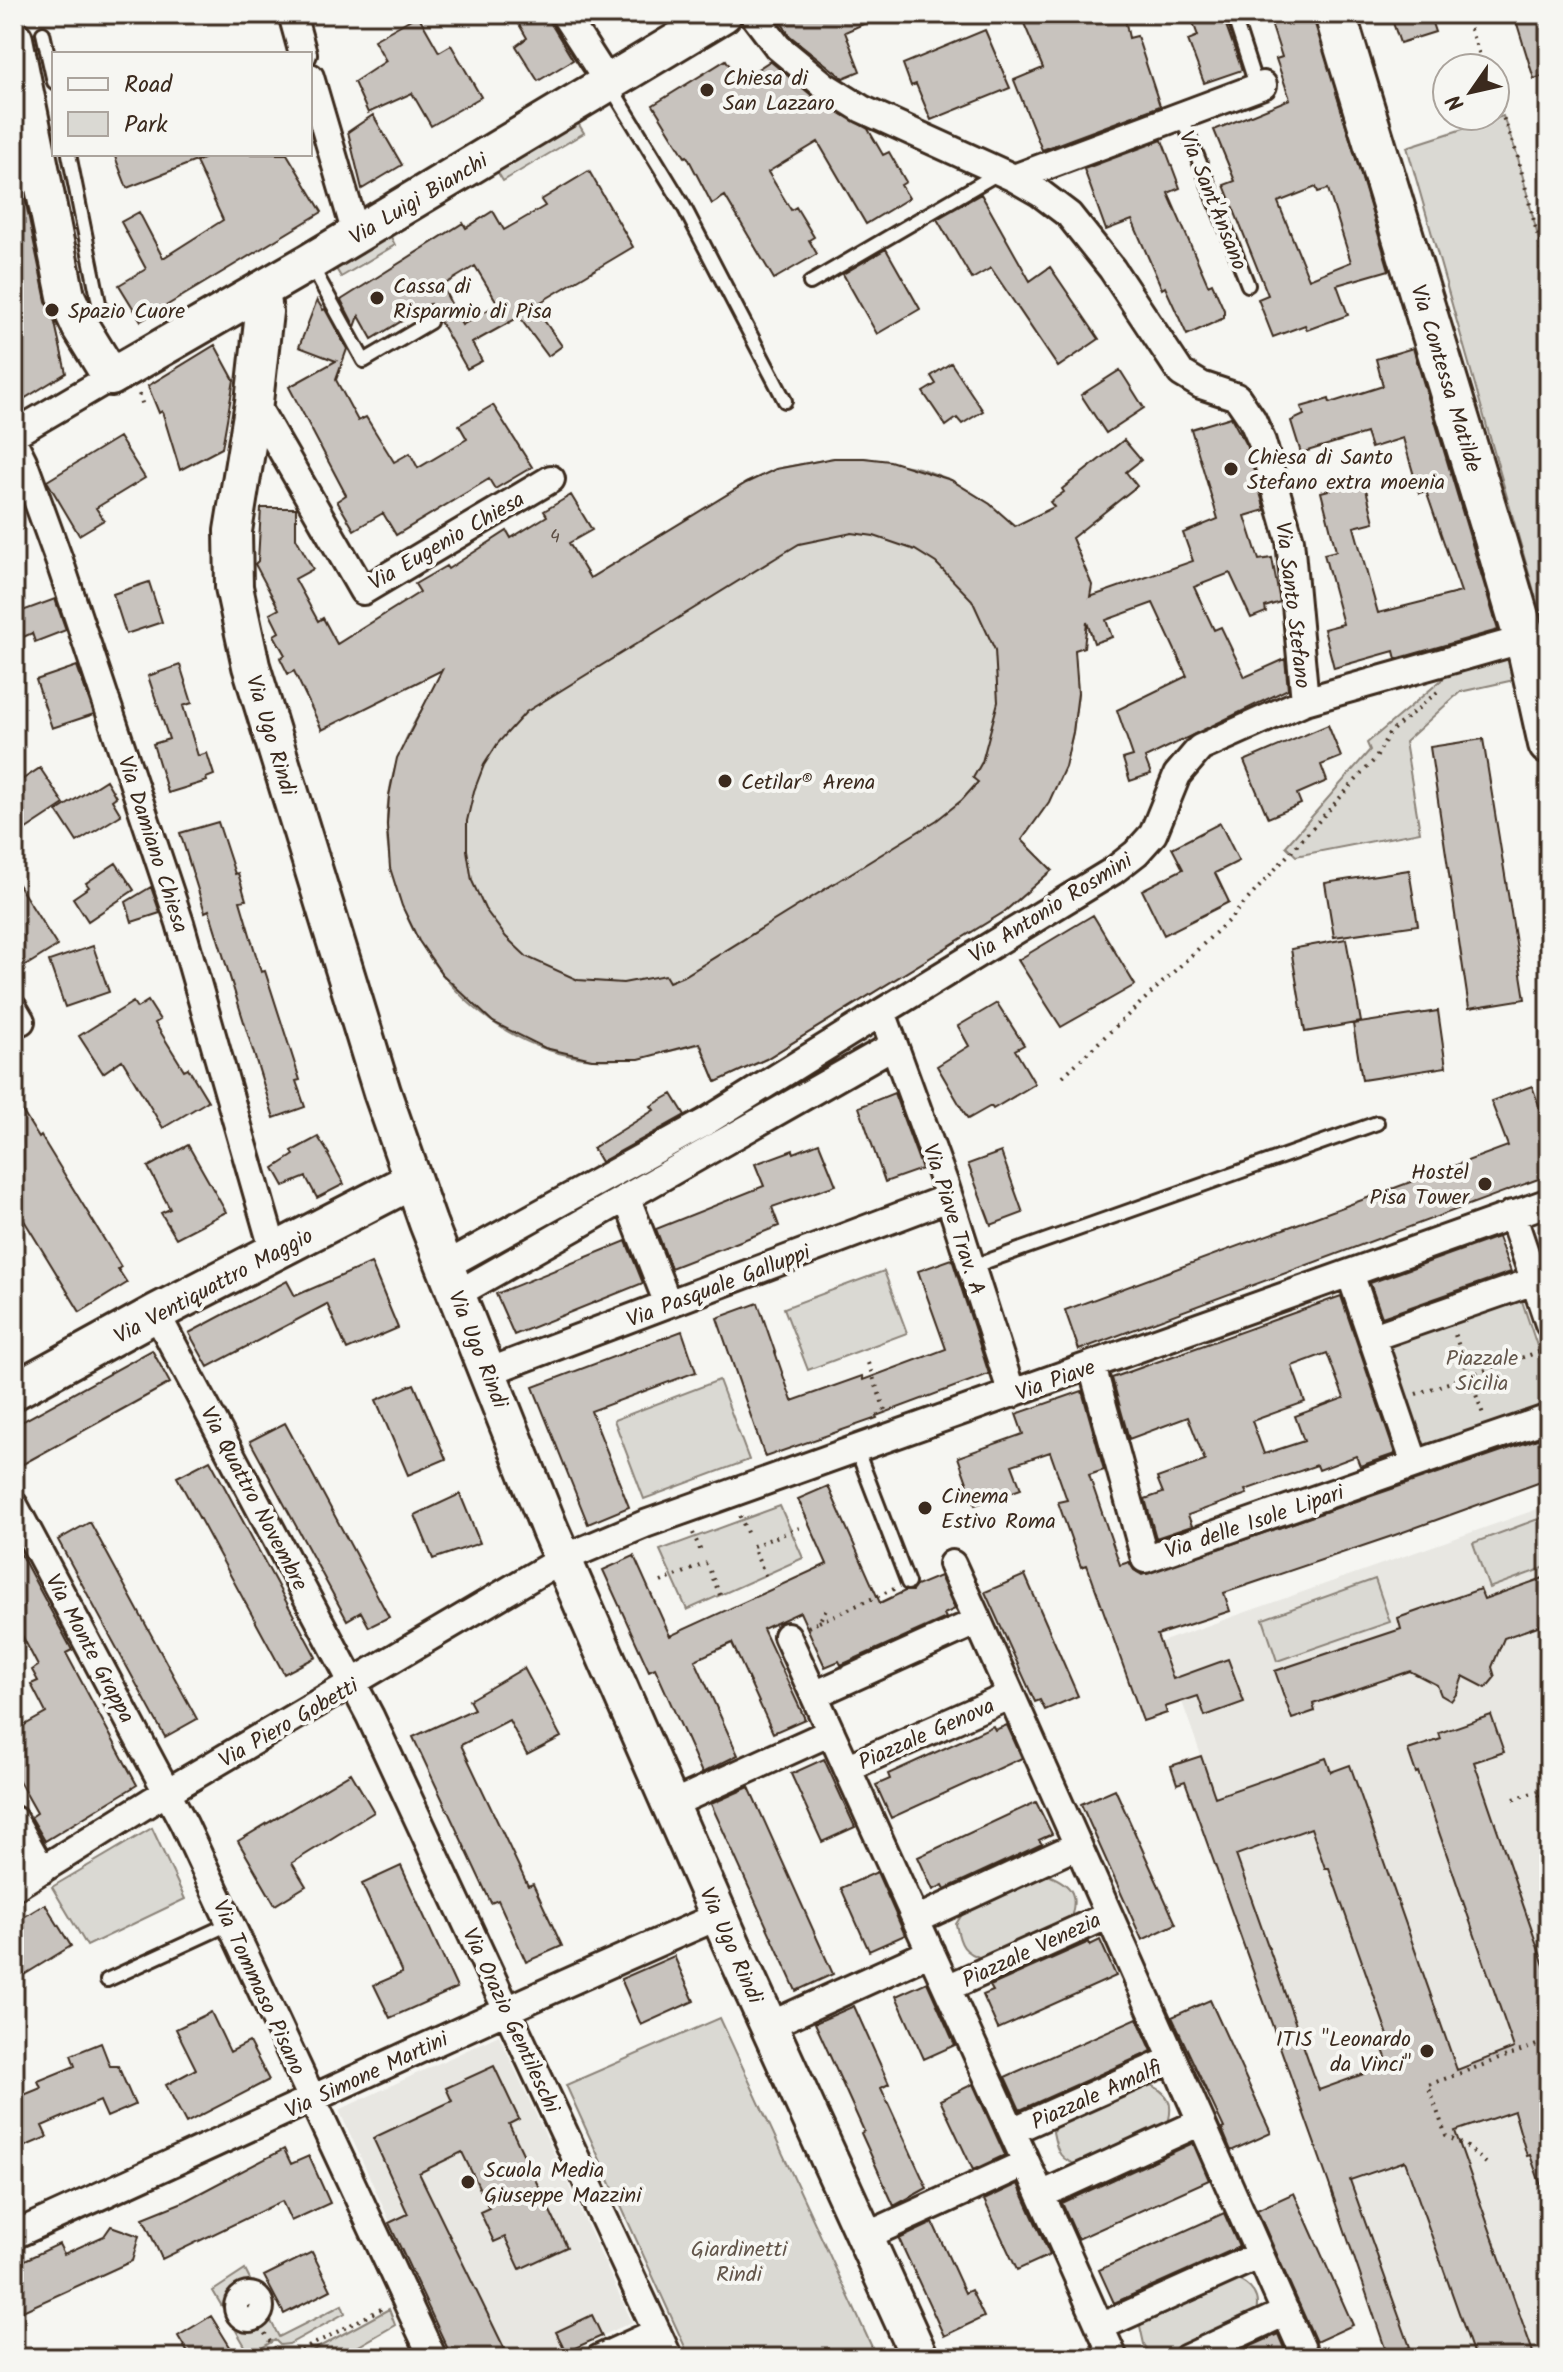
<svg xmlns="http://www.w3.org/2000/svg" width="1563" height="2372" font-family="Kalam,sans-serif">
<rect width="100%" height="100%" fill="#f6f6f2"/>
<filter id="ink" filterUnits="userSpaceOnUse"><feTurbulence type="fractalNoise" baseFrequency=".0125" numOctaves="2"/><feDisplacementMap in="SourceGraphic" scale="16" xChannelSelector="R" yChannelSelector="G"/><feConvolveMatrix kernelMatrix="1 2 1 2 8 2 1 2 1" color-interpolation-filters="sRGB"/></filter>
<g filter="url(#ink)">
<path fill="#e8e7e2" d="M1549,1505V2358H1385L1409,2346L1161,1642Z
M499,2035L632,2322L554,2358H452L339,2110Z"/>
<path fill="#dad9d3" stroke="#8a8278" stroke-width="2" d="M1503,116L1517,154L1549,280V644L1407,147Z
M578,123L584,133L503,181L497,171Z
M390,235L395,245L341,277L335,267Z
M834,458H864L919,468L951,480L990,504L1020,531L1073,635L1078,693L1073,732L1065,767L1022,840L1052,870L1004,912L766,1059L716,1082L700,1044C664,1052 630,1062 593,1059C468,1049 371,915 389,795C396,749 418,712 445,675L746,483L776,469Z
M1507,653L1514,680L1460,692L1405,742L1420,832L1296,856L1286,846L1370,750L1367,743L1457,667Z
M884,1271L907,1333L808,1370L784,1308Z
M1521,1298L1549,1382V1406L1424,1448L1388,1343Z
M719,1380L749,1460L644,1499L614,1420Z
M780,1506L803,1558L687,1610L660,1550Z
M1549,1515V1566L1489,1588L1473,1543Z
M1375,1579L1390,1622L1277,1661L1263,1619Z
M152,1828L185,1899L87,1946L52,1887Z
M1048,1875C1074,1885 1079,1897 1069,1923L985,1959C963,1953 960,1945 956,1924L963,1913Z
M720,2018L877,2358H690L566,2085Z
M1145,2082C1171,2093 1175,2104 1166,2130L1082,2166C1060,2161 1057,2153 1053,2132L1059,2120Z
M245,2270L279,2337L342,2305L345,2313L289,2344L280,2345L275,2340L260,2349L264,2358H252L213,2291Z
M1231,2277C1251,2284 1264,2298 1253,2319L1165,2358L1151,2355L1144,2344L1140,2326L1146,2314Z
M389,2309L395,2325L338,2358H299Z"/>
<path fill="#c8c3be" stroke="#3b2a1e" stroke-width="2" fill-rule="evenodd" d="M513,14H545L573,60L538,81L516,46L527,38Z
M776,14H886L845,32L860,71L843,78L790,36Z
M1020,14H1062L1065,19L1086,14H1124L1129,38L1137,36L1160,106L1042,150L1014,80L1043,68Z
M1190,14H1222L1242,70L1204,83L1188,40L1198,36Z
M1268,14H1313L1389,270L1337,285L1348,315L1307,330L1305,325L1273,337L1258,299L1268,295L1224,185L1235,181L1214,130L1290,99L1276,59L1282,57ZM1316,187L1318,192L1328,189L1351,262L1309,279L1278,202Z
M1390,14H1429L1435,32L1400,43Z
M1514,14H1549V74L1534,79Z
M418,15L439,52L451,45L481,97L431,126L412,93L368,113L354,82L386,61L374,40Z
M985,30L1010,88L931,120L916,84L911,86L903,64Z
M726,60L739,81L770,61L816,99L868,129L883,155L889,152L906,182L901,185L909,198L866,224L818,142L768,172L791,210L796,207L814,237L809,240L817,254L774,279L725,196L712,204L687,156L685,157L653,105Z
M373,115L402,165L362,189L348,132Z
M1162,140L1180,188L1168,193L1208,285L1212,283L1224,310V318L1187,335L1165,287L1162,289L1132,220L1106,230L1084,169Z
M114,154H287L322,212L141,321L119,285L146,269L121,222L139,212L163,258L223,220L196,162L209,156L127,188Z
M14,165H18L46,301L55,323L66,373L14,405V364L22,360L14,329Z
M589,171L633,247L534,306L562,346L548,356L519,317L472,343L482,361L467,369L430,304L372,339L359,316L355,327L341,300L463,223L466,228L493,211L504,230L545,206L541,200ZM475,266L498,304L462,325L442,286Z
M981,194L1030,281L1050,267L1099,339L1058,367L991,268L972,279L937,219Z
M886,249L920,309L877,334L843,274Z
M317,300L323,310L325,309L347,349L336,380L358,421L366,417L394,462L410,453L418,468L467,439L459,425L493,405L532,467L495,489L489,479L396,535L383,513L354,530L337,501L346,495L289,387L336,361L299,347Z
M215,345L234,380L222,448L180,470L162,411L159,413L148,386Z
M1413,348L1498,630L1396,659L1394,651L1334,668L1324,629L1343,624L1324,554L1336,551L1321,492L1364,481L1374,522L1354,527L1378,613L1461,592L1426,491L1419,493L1403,438L1371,448L1366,433L1301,453L1291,421L1304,415L1301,407L1329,399L1330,403L1383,386L1376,359Z
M951,363L983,411L962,424L957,418L946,426L923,392L936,384L931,376Z
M1120,370L1144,408L1106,433L1081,395Z
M1231,417L1247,447L1265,510L1245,516L1259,560L1272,558L1280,602L1265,607L1266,612L1251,618L1230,573L1194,587L1214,630L1221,627L1245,677L1285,659L1288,689L1145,758L1151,774L1130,781L1123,759L1133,756L1117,710L1187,676L1153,603L1106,620L1112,637L1094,643L1087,622L1084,647L1075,650L1078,693L1073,732L1065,767L1049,802L1022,840L1052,870L1004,912L766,1059L716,1082L700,1043L639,1059H592L545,1048L493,1022L442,974L419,941L402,906L390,868L387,825L389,796L397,758L442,670L322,730L294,671L288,674L280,658L285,655L274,635L279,632L270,614L279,609L255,564L258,561L261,508H296V538L313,569L295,579L318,621L323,618L337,644L420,592L415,584L446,566L448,569L507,531L511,538L547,516L544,511L571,495L592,530L569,543L590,578L746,483L776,469L834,458H864L890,461L951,480L990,504L1015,526L1054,507L1050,502L1064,492L1062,489L1124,440L1141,460L1126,472L1137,486L1072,538L1092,585L1090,597L1193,561L1183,533L1218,519L1191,429ZM852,533L874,536L915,550L936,563L972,600L995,650L998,702L982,762L973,778L978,782L962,800L937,820L686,975L669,982L665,975L623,983L578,980L527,957L506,937L485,909L472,881L467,850V821L474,791L484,765L498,743L526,712L779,556L799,544Z
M119,437L145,478L96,508L104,520L79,535L47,481Z
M149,582L162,622L126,634L113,594Z
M55,599L66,630L35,642L32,633L21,638L14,614Z
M180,665L192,703L183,706L198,756L207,753L214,775L206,778L207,781L168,793L153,744L169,739L148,676Z
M77,666L94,714L52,728L36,680Z
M1328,725L1341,757L1321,765L1327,781L1297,794L1301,804L1268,818L1244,761Z
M1483,739L1525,999L1469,1008L1430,747Z
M40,768L64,804L14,837V785Z
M106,780L116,797L112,800L121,815L77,842L57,811Z
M218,822L235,874L238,873L246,900L240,901L261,972L265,971L300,1080L296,1081L305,1107L274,1118L209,910L205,912L180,833Z
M1220,823L1239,861L1215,873L1229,902L1164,935L1142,890L1183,869L1172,848Z
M116,863L134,890L88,921L73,898L89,887L86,883Z
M1409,870L1418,925L1334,937L1325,883Z
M14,878L57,946L14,973Z
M151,887L160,913L132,922L126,902Z
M1093,915L1135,985L1061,1027L1018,960Z
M1346,939L1361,1022L1305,1032L1291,949Z
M93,946L109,992L65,1007L49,961Z
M148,1001L160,1020L155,1023L184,1070L188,1068L208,1101L163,1128L122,1060L103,1073L79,1036L133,1002L137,1008Z
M997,1003L1024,1045L1015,1050L1035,1084L993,1109L991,1106L968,1119L937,1066L969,1046L958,1026Z
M1438,1011L1446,1067L1362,1080L1353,1024Z
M1532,1086L1549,1132V1175L1079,1350L1065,1310L1508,1146L1491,1101Z
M894,1093L922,1169L885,1182L859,1107Z
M672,1094L685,1115L601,1162L593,1148L654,1110L651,1106Z
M14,1098L39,1138L41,1136L121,1267L118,1269L127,1283L80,1312L14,1204Z
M318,1137L329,1154L328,1155L344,1184L317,1198L306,1177L284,1186L274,1168L294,1155L292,1151Z
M819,1143L836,1185L772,1207L779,1226L671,1268L656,1229L764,1186L755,1164L793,1150L794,1153Z
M188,1145L226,1212L176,1238L161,1213L170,1209L148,1167Z
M1001,1152L1023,1213L991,1225L968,1164Z
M1498,1237L1511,1272L1382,1317L1370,1283Z
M626,1241L643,1283L514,1335L496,1294Z
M952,1259L989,1374L876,1416L877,1418L765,1457L717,1318L758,1303L792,1401L862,1376L863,1380L946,1349L918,1271Z
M371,1263L398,1328L347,1350L327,1304L208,1367L189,1333L287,1281L295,1296Z
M1341,1296L1395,1454L1360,1466L1356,1456L1319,1470L1317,1465L1245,1490L1247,1494L1188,1515L1192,1526L1156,1538L1145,1499L1163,1493L1157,1478L1205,1461L1188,1417L1129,1439L1112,1378ZM1327,1353L1344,1398L1295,1416L1304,1441L1264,1454L1252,1421L1305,1402L1292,1366Z
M682,1331L696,1372L591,1411L629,1507L588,1524L533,1387Z
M152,1350L170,1383L14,1469V1426Z
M414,1384L446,1459L408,1475L376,1400Z
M1082,1391L1104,1470L1089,1475L1120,1565L1129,1562L1134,1570L1142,1575L1549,1435V1479L1395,1535L1224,1593L1230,1611L1157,1635L1173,1679L1228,1659L1244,1702L1205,1716L1198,1696L1165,1707L1167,1713L1143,1721L1087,1565L1081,1567L1058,1502L1067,1500L1050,1452L1012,1465L1021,1489L975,1505L958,1457L1023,1434L1016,1414Z
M285,1423L389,1617L369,1627L361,1612L347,1620L250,1441Z
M210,1460L316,1657L284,1674L177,1477Z
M828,1486L880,1603L905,1591H912L916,1586L940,1576L955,1609L944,1614L946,1618L841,1665L839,1661L825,1667L800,1612L763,1629L805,1719L773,1733L732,1643L695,1660L738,1755L702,1773L655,1668L649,1671L603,1570L634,1556L670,1636L827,1564L798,1499Z
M460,1494L480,1543L433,1559L415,1515Z
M90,1522L197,1719L165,1737L58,1540Z
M14,1542L72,1650L66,1653L137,1785L45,1841L31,1817L37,1813L14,1772V1731L46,1713L31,1684L38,1681L32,1670L38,1666L14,1620Z
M1025,1575L1078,1696L1045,1710L1040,1700L1035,1702L985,1592Z
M1549,1576V1622L1504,1638L1492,1667L1495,1677L1486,1688L1463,1676L1457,1693L1451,1701L1441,1695L1437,1685L1410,1671L1313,1704L1315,1711L1292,1719L1275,1671L1401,1629L1398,1618L1480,1589L1484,1599Z
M524,1668L561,1737L527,1755L509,1720L461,1745L528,1886L533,1884L562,1946L526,1962L498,1900L491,1903L413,1737L474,1709L469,1700Z
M1491,1715L1504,1752L1474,1762L1549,1980V2199L1546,2200L1530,2155L1527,2156L1514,2111L1455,2131L1535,2358H1475L1405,2161L1350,2180L1410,2347L1388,2357L1328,2181L1185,1781L1177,1784L1171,1766L1201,1756L1215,1797L1326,1758L1331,1772L1350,1765L1457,2070L1514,2048L1418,1772L1416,1773L1408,1750L1441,1739L1439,1733ZM1311,1828L1325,1868H1329L1391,2044L1382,2047L1389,2065L1319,2090L1236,1855Z
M1007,1725L1022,1758L891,1818L876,1785L890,1779L888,1774L993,1726L995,1730Z
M824,1759L855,1827L822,1842L791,1774Z
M351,1773L374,1812L292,1863L306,1886L275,1905L238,1841Z
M749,1787L833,1974L796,1991L711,1804Z
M1115,1789L1176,1924L1142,1940L1081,1804Z
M1036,1802L1052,1834L1039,1840L1042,1844L945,1889L943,1885L933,1890L918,1857Z
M401,1866L457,1988L390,2018L374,1985L402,1973L362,1884Z
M877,1872L905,1935L869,1951L841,1888Z
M45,1904L71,1946L14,1981V1923Z
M1100,1940L1116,1976L998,2029L983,1995L993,1991L990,1986L1089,1942L1090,1945Z
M674,1956L694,2001L641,2025L621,1979Z
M927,1982L955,2045L924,2059L896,1996Z
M1210,2000L1271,2133L1231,2151L1222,2129L1224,2128L1172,2017Z
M854,2006L889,2084L881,2088L927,2188L894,2206L861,2133L864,2131L815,2023Z
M211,2012L230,2052L249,2042L269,2080L186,2123L166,2085L196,2069L176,2029Z
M1137,2018L1152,2051L1020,2110L1005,2077Z
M101,2043L110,2066H118L135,2105L107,2117L100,2101L42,2126L47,2137L14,2151V2099L41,2088L38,2081L75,2066L71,2055Z
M494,2066L519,2119L509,2124L567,2247L520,2269L505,2237L494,2242L480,2212L489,2208L462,2152L419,2173L509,2358H452L389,2223L408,2214L373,2138L452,2101L446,2088Z
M973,2084L1005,2155L973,2170L940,2100Z
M1193,2143L1209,2180L1078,2239L1062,2203Z
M284,2149L291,2164L309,2156L330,2203L291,2221L282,2201L162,2259L143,2218L183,2202Z
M1018,2184L1050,2255L1017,2270L984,2200Z
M1294,2193L1353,2325L1316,2342L1257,2210Z
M1224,2213L1239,2247L1114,2303L1099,2270Z
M933,2223L965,2293L971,2290L984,2317L944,2336L899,2239Z
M111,2226L139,2236L132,2261L14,2315V2265L59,2244L64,2254L104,2236Z
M312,2252L331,2290L284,2314L264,2276Z
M592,2315L602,2336L566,2352L556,2332Z
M211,2316L237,2358H191L178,2336Z
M1278,2334L1288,2358H1225Z"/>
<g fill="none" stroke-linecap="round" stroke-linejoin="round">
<defs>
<path id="lane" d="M1233,14L1255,82
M43,33L54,82
M611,87L683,205L785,401
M1181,115L1248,285
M69,154L100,308L84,326
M311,265L364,361L430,322
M810,283L1000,172
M971,1267L1377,1123
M856,1448L908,1583
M107,1980L231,1923"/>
<path id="street" d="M292,14L303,54
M564,14L609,84
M753,14L778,47L825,86L862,109L1014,178L1040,193L1069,215L1112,269L1181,373L1201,385L1237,397L1252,419L1262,442L1290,540L1305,701
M310,77L356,234
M1014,178L1263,85
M254,402L363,591L551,479
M14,434L111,377
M14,443L23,461L59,560L180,923L274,1252
M14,1009L21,1021
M882,1012L1113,871L1136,853L1153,834L1177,775L1200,748L1305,701L1525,639
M894,1045L945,1185L1012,1394
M627,1199L668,1304
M1512,1214L1549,1324
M445,1266L704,1123L882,1012L894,1045L457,1294
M1350,1273L1415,1464L1549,1418
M156,1313L370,1716L669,2358
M1373,1337L1534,1281
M1092,1366L1145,1559L1415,1464
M488,1372L948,1198
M14,1505L184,1824L433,2358
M952,1564L978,1621
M787,1636L814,1695
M1011,1695L1109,1915L947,1988L916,1920L1078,1845
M847,1768L1011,1695L978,1621L814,1695L916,1920
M670,1805L831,1732
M14,1820L42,1870
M14,1887L150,1802L562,1559L645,1524L1549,1202
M1109,1915L1173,2059
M947,1988L1041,2195L1201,2122L1173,2059L1012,2131
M768,2026L931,1952
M1201,2122L1260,2255
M1041,2195L1100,2327
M14,2235C249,2129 482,2018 719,1916
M864,2237L1026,2163
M238 2307a11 11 0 1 1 22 0a11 11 0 1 1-22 0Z
M600,2358L657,2332
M1114,2358L1100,2327L1260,2255L1306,2358
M1187,2358L1286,2312"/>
<path id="secondary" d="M14,39L66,296L81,328L111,377L310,262L723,14
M261,290L264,312L254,402L233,531L234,587L251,666L382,1092L428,1223L550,1530L732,1945L920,2358
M14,1391L156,1313L413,1180"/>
<path id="primary" d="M1335,14L1496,542L1529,654L1549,744"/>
</defs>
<use href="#lane" stroke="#3b2a1e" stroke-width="18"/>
<use href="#street" stroke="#3b2a1e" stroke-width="32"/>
<use href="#secondary" stroke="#3b2a1e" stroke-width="42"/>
<use href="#primary" stroke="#3b2a1e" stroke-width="46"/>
<path stroke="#3b2a1e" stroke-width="4" stroke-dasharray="2 6" stroke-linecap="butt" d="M1464,14L1485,68
M1495,96L1517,154L1549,280
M139,394L143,406
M1063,1076L1230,919L1376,758L1389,733L1441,689
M1455,1335L1484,1417
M868,1363L886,1413
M1416,1394L1547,1349
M740,1516L748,1535
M693,1533L702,1554
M753,1546L799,1528
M755,1552L767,1580
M710,1571L722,1600
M661,1582L707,1563
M819,1622L894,1589
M808,1627L819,1622L827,1607
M1542,1789L1538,1791L1549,1821
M1514,1799L1538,1791
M1486,2163L1465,2145L1446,2136L1428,2085L1545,2042L1549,2056
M248,2306L280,2358
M287,2358L385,2307"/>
<use href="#lane" stroke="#f6f6f2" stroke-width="12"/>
<use href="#street" stroke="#f6f6f2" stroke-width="26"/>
<use href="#secondary" stroke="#f6f6f2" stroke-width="36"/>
<use href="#primary" stroke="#f6f6f2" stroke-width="40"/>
</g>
</g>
<g fill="#3b2a1e" stroke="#f6f6f2" stroke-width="3">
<circle cx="707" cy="90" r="8"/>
<circle cx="377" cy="298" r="8"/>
<circle cx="52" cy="310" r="8"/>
<circle cx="1231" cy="469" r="8"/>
<circle cx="725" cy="781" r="8"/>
<circle cx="1485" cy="1184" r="8"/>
<circle cx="925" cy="1508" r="8"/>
<circle cx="1427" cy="2051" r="8"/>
<circle cx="468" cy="2182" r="8"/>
</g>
<g text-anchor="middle" stroke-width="8" stroke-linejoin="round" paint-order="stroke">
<g font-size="18" fill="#5e5046">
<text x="555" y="542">4</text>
</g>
<g font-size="22" fill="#3b2a1e" stroke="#f6f6f2" text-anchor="start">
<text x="723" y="85">Chiesa di<tspan x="723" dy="25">San Lazzaro</tspan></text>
<text x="393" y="293">Cassa di<tspan x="393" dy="25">Risparmio di Pisa</tspan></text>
<text x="68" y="318">Spazio Cuore</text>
<text x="1247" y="464">Chiesa di Santo<tspan x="1247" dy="25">Stefano extra moenia</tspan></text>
<text x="741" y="789">Cetilar® Arena</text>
<text x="1469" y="1179" text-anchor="end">Hostel<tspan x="1469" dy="25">Pisa Tower</tspan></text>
<text x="941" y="1503">Cinema<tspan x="941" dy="25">Estivo Roma</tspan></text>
<text x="1411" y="2046" text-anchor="end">ITIS "Leonardo<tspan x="1411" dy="25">da Vinci"</tspan></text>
<text x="484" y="2177">Scuola Media<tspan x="484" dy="25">Giuseppe Mazzini</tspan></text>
</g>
<g font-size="22" fill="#3b2a1e" stroke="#f6f6f2">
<text transform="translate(418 198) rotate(-31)" y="8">Via Luigi Bianchi</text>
<text transform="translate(1214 200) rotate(68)" y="8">Via Sant'Ansano</text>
<text transform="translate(1447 378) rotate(73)" y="8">Via Contessa Matilde</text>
<text transform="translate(446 540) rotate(-30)" y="8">Via Eugenio Chiesa</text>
<text transform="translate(1294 605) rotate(83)" y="8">Via Santo Stefano</text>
<text transform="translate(272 735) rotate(73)" y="8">Via Ugo Rindi</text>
<text transform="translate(154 844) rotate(72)" y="8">Via Damiano Chiesa</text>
<text transform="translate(1050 907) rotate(-32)" y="8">Via Antonio Rosmini</text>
<text transform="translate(955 1219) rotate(72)" y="8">Via Piave Trav. A</text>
<text transform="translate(213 1285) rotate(-28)" y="8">Via Ventiquattro Maggio</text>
<text transform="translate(718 1285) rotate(-21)" y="8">Via Pasquale Galluppi</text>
<text transform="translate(479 1349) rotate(68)" y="8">Via Ugo Rindi</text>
<text transform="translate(1055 1379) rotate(-20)" y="8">Via Piave</text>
<text transform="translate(255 1498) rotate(62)" y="8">Via Quattro Novembre</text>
<text transform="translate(1254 1521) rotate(-19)" y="8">Via delle Isole Lipari</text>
<text transform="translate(91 1648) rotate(62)" y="8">Via Monte Grappa</text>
<text transform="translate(288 1722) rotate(-30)" y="8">Via Piero Gobetti</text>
<text transform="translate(926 1733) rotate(-24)" y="8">Piazzale Genova</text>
<text transform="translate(732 1945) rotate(66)" y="8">Via Ugo Rindi</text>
<text transform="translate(1031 1949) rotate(-25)" y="8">Piazzale Venezia</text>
<text transform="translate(260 1987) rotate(65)" y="8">Via Tommaso Pisano</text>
<text transform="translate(512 2020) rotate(65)" y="8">Via Orazio Gentileschi</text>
<text transform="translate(366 2074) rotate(-25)" y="8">Via Simone Martini</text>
<text transform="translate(1096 2094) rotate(-24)" y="8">Piazzale Amalfi</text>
</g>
<g font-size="22" fill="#63564b" stroke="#f6f6f2">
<text x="1482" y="1365">Piazzale<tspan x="1482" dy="25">Sicilia</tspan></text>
<text x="739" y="2256">Giardinetti<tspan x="739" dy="25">Rindi</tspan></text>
</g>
</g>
<rect width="1563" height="2372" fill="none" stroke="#f6f6f2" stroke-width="48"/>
<rect x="24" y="24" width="1515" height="2324" fill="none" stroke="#3b2a1e" stroke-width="3" filter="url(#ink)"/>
<rect x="52" y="52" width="260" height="104" fill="#f6f6f2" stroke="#aba49d" stroke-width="2"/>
<rect x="68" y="78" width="40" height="12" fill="#f6f6f2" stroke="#aba49d" stroke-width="2"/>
<text x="124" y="92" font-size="24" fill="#3b2a1e">Road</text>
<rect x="68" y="112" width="40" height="24" fill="#dad9d3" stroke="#aba49d" stroke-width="2"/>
<text x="124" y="132" font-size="24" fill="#3b2a1e">Park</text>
<g transform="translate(1471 92) rotate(236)"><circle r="38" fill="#f6f6f2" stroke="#aba49d" stroke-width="2"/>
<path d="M0-6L14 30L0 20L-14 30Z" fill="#3b2a1e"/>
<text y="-12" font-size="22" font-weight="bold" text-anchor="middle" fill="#3b2a1e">N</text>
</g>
</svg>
